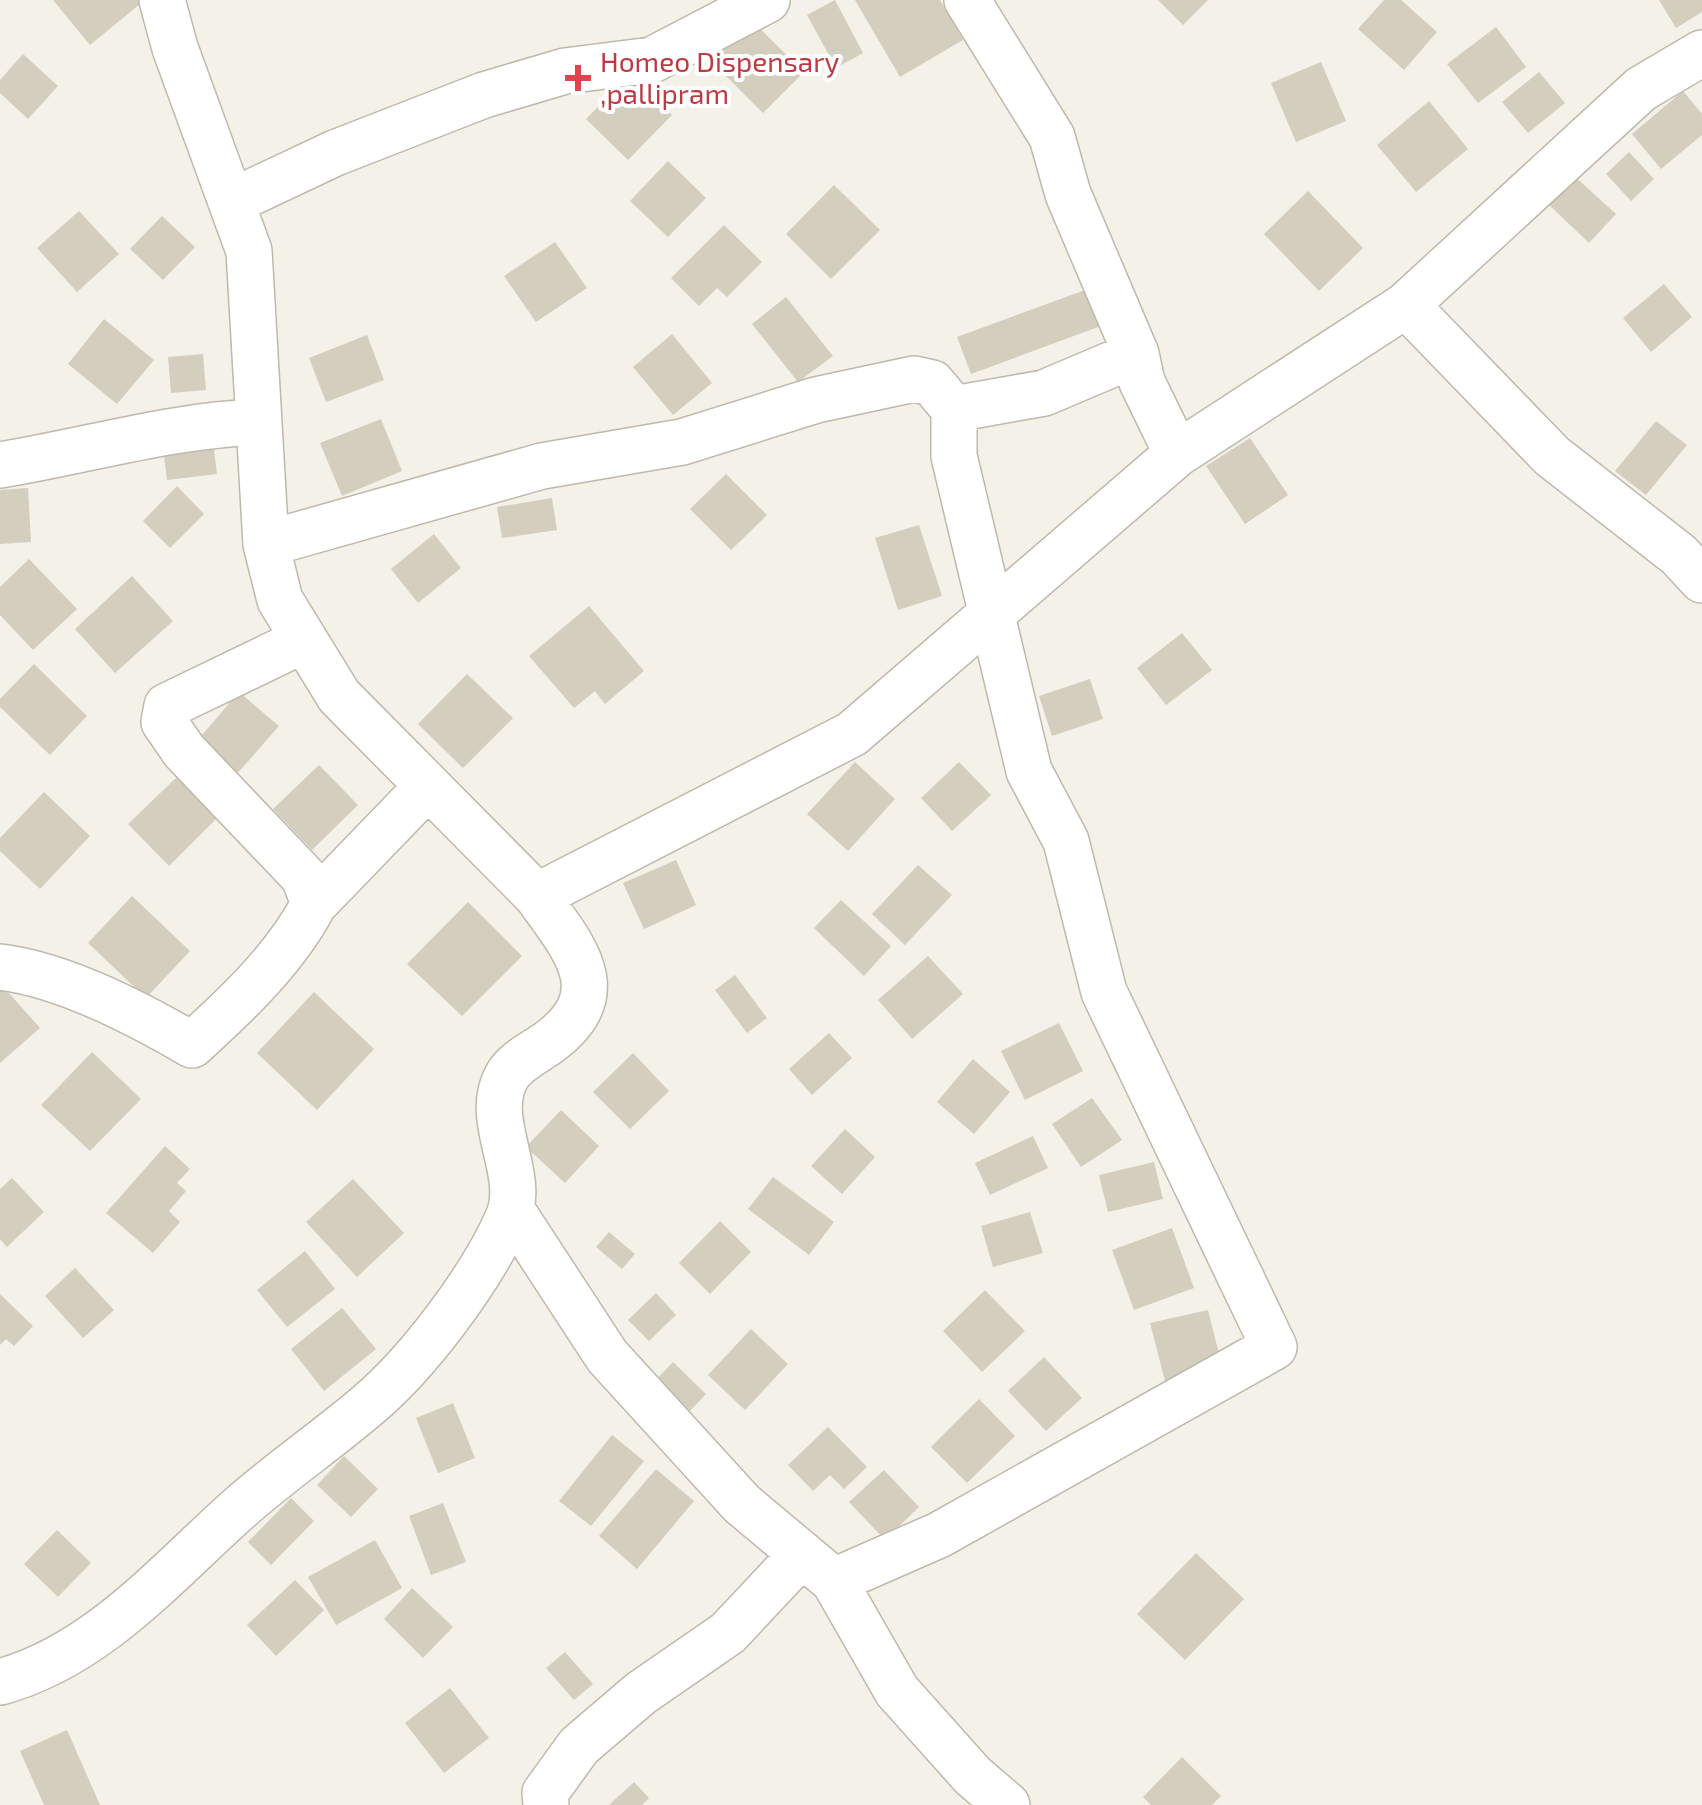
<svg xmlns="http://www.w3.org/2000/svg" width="1702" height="1805" font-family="'Exo 2',sans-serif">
<rect width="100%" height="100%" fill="#f3f1e8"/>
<path fill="#d4cebe" d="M53,0H145L90,45Z
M835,0L863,53L836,68L807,15Z
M855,0H940L963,40L900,77Z
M1158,0H1208L1183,25Z
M1384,0H1401L1437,32L1404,70L1358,29Z
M1659,0H1702V12L1676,28Z
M752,21L804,72L763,113L712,62Z
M1496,27L1526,67L1478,103L1447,64Z
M23,54L58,86L28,119L0,93V80Z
M1321,62L1346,121L1296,142L1271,83Z
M1539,72L1565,103L1528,133L1502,102Z
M630,74L672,115L628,160L586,119Z
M1683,91L1702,114V135L1661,169L1632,134Z
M1429,101L1468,149L1416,192L1377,145Z
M1629,152L1654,179L1631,201L1606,174Z
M668,161L706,198L668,237L630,201Z
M1573,175L1616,214L1589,243L1547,203Z
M834,185L880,230L831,279L786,234Z
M1308,191L1363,248L1319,291L1264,234Z
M79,211L119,254L77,292L37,248Z
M162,216L195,247L163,280L130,249Z
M724,225L762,262L727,297L717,288L699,306L671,278Z
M555,242L587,288L536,322L504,276Z
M1664,284L1692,317L1651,352L1623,318Z
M1096,286L1109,323L971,374L957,337Z
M786,297L833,356L798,382L752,324Z
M104,319L154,360L117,404L68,364Z
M672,334L712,383L673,415L633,367Z
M367,335L384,380L326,402L309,358Z
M203,354L206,390L171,393L168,357Z
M381,419L402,471L342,496L320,443Z
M1656,421L1687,445L1646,495L1615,471Z
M212,434L217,474L167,480L162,440Z
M1250,438L1288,495L1245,524L1206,466Z
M726,474L767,515L731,550L690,509Z
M177,486L204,514L170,548L143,521Z
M28,488L31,542L0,544V490Z
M552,498L557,530L502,538L497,507Z
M919,525L942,596L898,610L875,538Z
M434,534L461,568L418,603L391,569Z
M29,559L77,609L33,650L0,615V587Z
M132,576L173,621L115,673L75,629Z
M589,606L644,671L605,704L595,691L574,708L529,656Z
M1182,633L1212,670L1166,705L1137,668Z
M34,664L87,716L50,755L0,707V699Z
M467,674L513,718L463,768L418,724Z
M1090,679L1103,719L1052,736L1039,696Z
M239,692L279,726L236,775L196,742Z
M855,762L895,799L848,851L807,814Z
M959,762L991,795L952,831L921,798Z
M319,765L358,805L312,850L273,809Z
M181,773L221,814L169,866L128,824Z
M44,792L90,836L40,889L0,851V838Z
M676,860L696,905L644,929L623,883Z
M918,865L952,895L905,945L872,914Z
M132,896L190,951L146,998L88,943Z
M841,900L891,946L864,976L814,928Z
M468,902L522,956L462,1016L407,964Z
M928,956L963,994L912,1039L878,1000Z
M735,975L767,1018L747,1033L715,990Z
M0,983L40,1028L0,1063Z
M314,992L374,1049L317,1110L257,1053Z
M1059,1023L1083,1071L1025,1100L1001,1051Z
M829,1033L852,1058L812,1095L789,1069Z
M92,1052L141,1099L90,1151L41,1105Z
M633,1053L669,1091L630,1129L593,1092Z
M973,1059L1010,1092L974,1134L937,1102Z
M1092,1098L1122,1140L1081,1167L1052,1124Z
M561,1110L599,1146L565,1183L526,1147Z
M845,1129L875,1157L842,1194L811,1166Z
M1033,1136L1048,1168L990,1195L975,1163Z
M165,1146L190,1169L177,1183L186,1191L169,1211L180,1222L153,1253L106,1213Z
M1154,1162L1163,1199L1108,1212L1099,1175Z
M773,1177L834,1222L809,1255L748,1209Z
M12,1178L44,1212L7,1247L0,1239V1189Z
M353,1179L404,1233L357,1277L306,1222Z
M1030,1212L1043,1253L993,1267L981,1226Z
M720,1221L751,1252L710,1294L679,1263Z
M1172,1228L1194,1288L1134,1310L1112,1250Z
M609,1232L635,1254L622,1269L596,1247Z
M305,1251L335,1289L287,1327L257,1290Z
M75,1268L114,1310L83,1338L45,1296Z
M985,1290L1025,1331L982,1372L943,1331Z
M656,1293L676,1315L649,1341L628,1320Z
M0,1294L33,1326L14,1346L6,1339L0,1345Z
M342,1308L376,1349L324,1391L291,1349Z
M1208,1310L1223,1370L1166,1385L1150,1323Z
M751,1329L788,1364L745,1410L708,1375Z
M1044,1357L1082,1398L1046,1431L1008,1391Z
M673,1362L706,1394L688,1413L655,1381Z
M979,1399L1015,1436L967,1483L931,1447Z
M453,1403L475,1458L438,1473L416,1418Z
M828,1427L867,1467L844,1489L830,1475L813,1491L788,1465Z
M612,1435L644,1461L591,1526L559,1501Z
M344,1456L378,1489L351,1517L317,1485Z
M656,1469L694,1501L637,1569L599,1536Z
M884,1470L919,1507L885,1540L849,1502Z
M291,1498L314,1521L271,1565L248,1542Z
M443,1503L466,1562L431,1575L409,1516Z
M57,1530L91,1563L58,1597L24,1564Z
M375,1540L402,1588L336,1625L308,1577Z
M1196,1553L1244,1599L1185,1660L1137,1614Z
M295,1580L324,1610L276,1656L247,1625Z
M412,1588L453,1627L423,1658L384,1619Z
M565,1652L593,1684L574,1700L546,1668Z
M450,1688L489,1738L444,1773L405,1723Z
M67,1730L100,1805H44L20,1751Z
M1182,1757L1221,1796L1212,1805H1151L1143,1797Z
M634,1782L649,1798L642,1805H609Z"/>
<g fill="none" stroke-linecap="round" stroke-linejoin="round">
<defs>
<path id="minor" d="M162,0L175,48L249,251L266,544L280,600L339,696L537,896L852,734L1177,454L1406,305L1641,89L1702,53
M967,0L1052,137L1068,194L1136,354L1142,382L1177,454
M231,202L335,153L484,95L565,71L652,60L767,0
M1406,305L1552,456L1679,555L1702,580
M954,409L1044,393L1136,354
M0,465C87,451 170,425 259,422
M266,544L542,466L682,442L816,400L914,379L932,383L954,409V456L1029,771L1066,841L1104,992L1274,1347L939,1535L834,1581L742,1504L607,1356L511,1209
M314,904L427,787
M0,967C61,974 139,1014 192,1045C238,1003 285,959 314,904L304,877L184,751L164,722L167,706L304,640
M834,1581L897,1691L973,1776L1007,1805
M0,1682C99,1655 168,1571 243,1505C283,1470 327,1440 368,1405C418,1363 482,1278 508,1218C527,1173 482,1120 507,1076C516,1061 534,1053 548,1043C617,993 573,947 537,896
M546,1805L545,1793L579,1746L641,1693L728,1633L802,1554"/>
</defs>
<use href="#minor" stroke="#bebaab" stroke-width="48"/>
<use href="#minor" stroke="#fff" stroke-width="45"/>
</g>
<path fill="#e0444e" stroke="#fff" stroke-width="4" d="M573 63h10v10h10v10h-10v10h-10v-10h-10v-10h10z"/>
<g text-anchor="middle" stroke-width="8" stroke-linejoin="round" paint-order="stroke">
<g font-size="28" fill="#be3a42" stroke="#fff" text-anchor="start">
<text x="600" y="72">Homeo Dispensary<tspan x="600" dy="32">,pallipram</tspan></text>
</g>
</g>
</svg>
